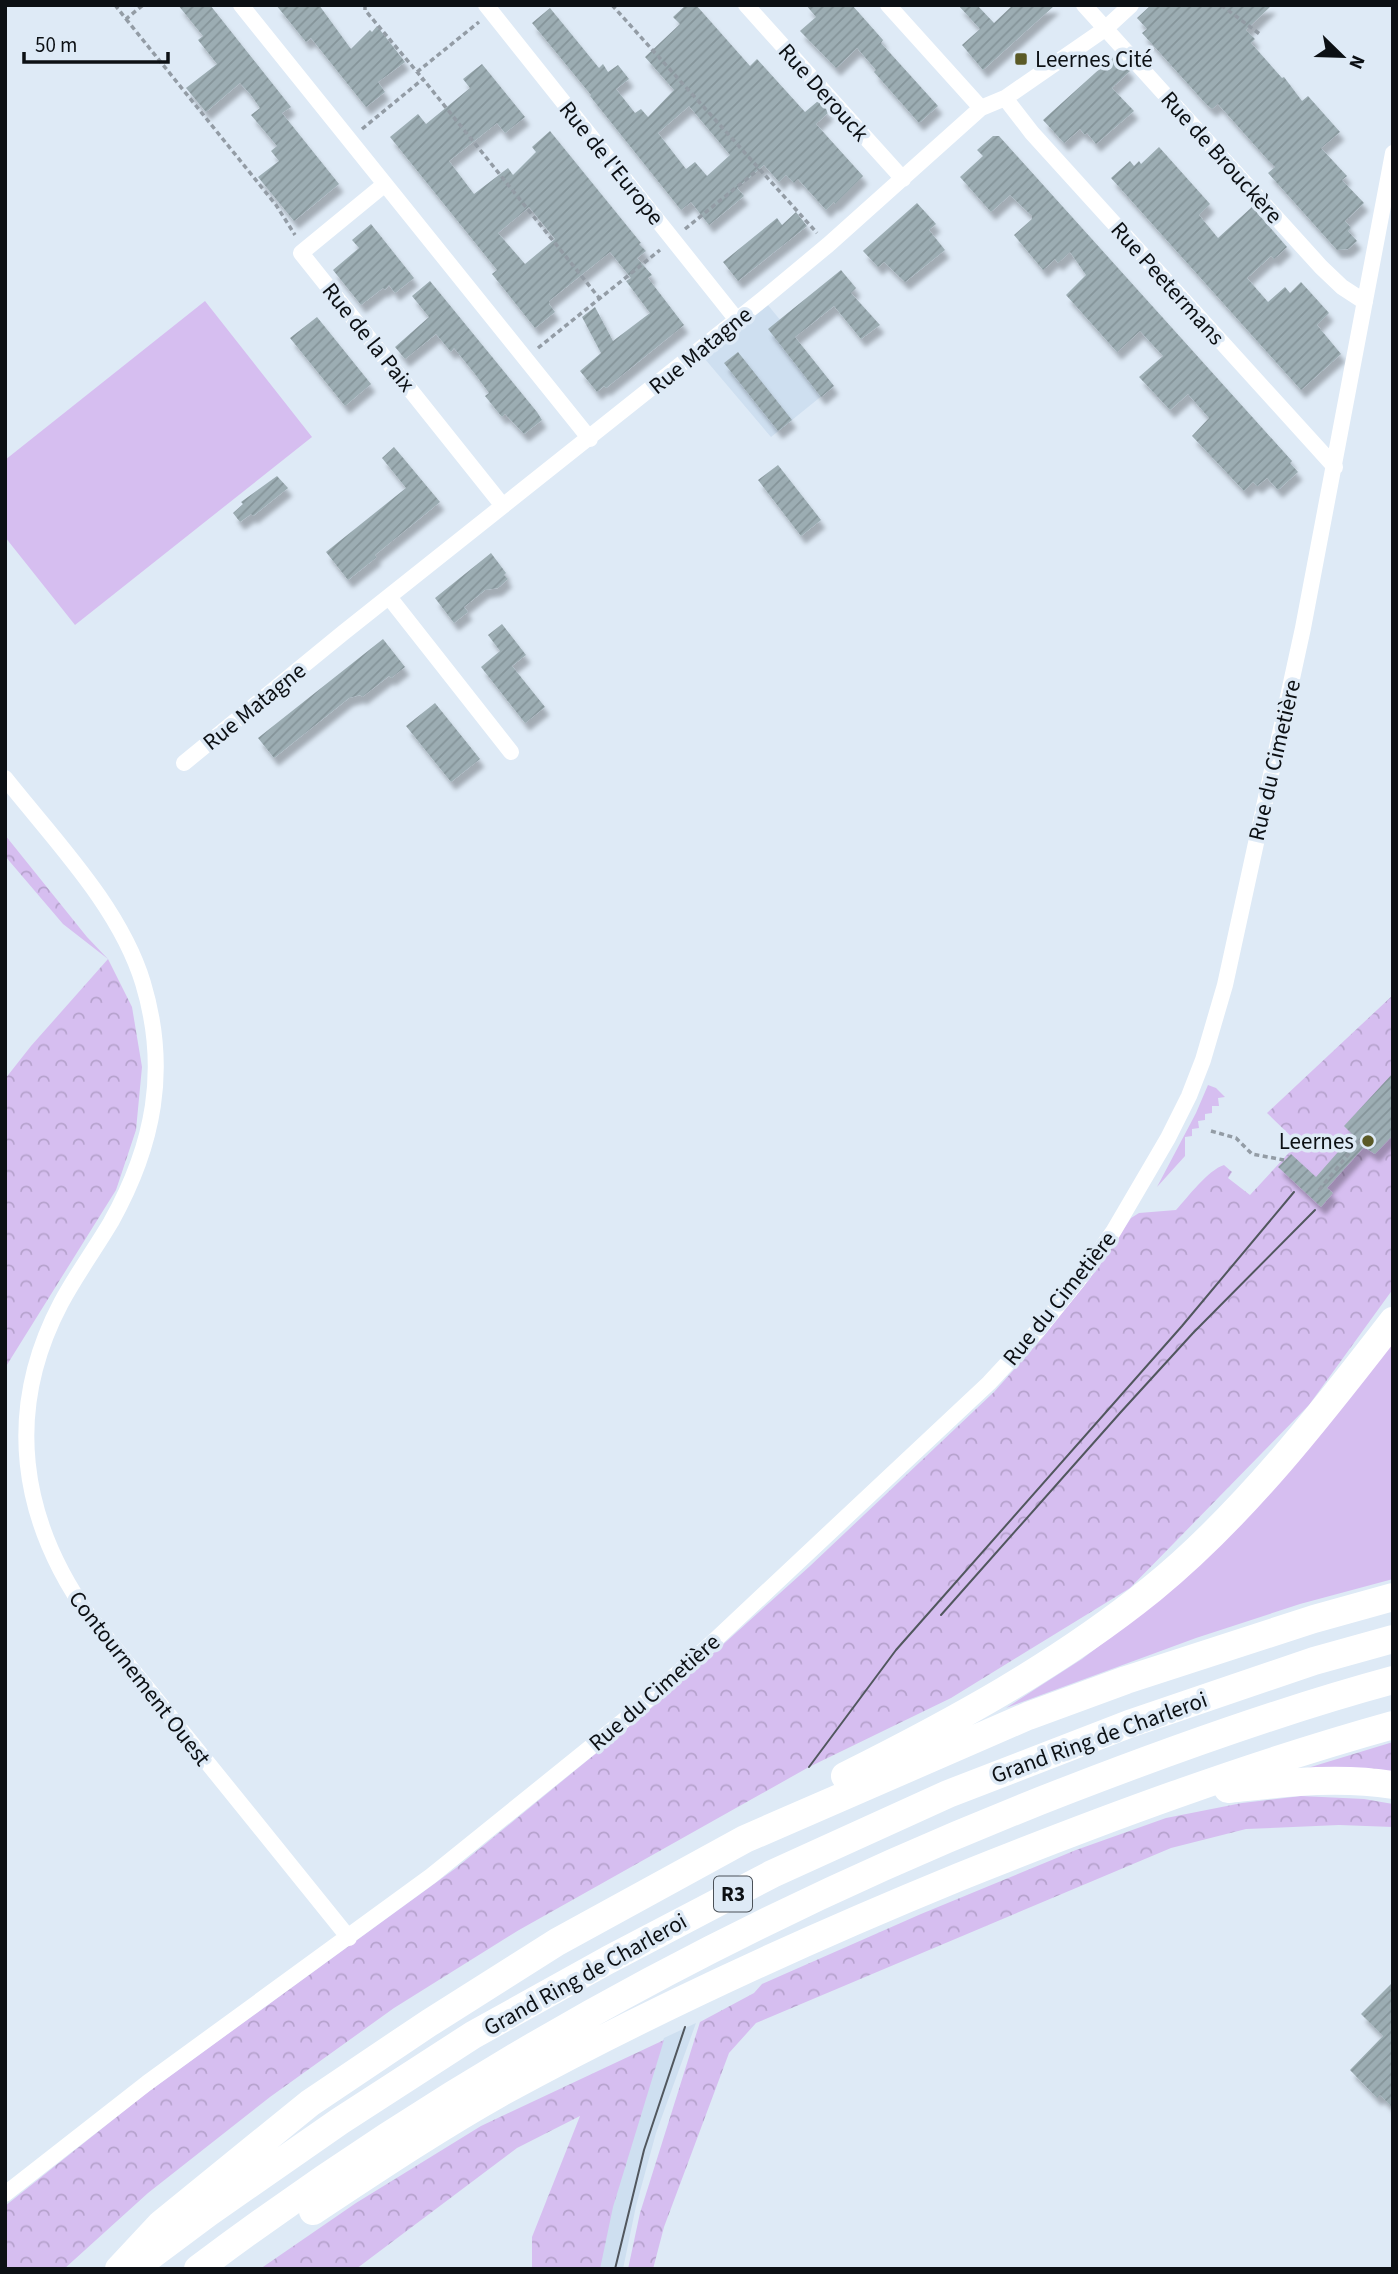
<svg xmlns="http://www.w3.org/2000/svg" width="1398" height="2274" font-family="'Source Sans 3',sans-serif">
<defs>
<pattern id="forest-crowns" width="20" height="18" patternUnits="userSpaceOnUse" patternTransform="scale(1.75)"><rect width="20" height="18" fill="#d6bef0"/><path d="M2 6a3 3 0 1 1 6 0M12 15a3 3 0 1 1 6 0" fill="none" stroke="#b6a2cd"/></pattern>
<pattern id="building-hatch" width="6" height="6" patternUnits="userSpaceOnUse" patternTransform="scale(1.75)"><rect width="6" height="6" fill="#9cadb3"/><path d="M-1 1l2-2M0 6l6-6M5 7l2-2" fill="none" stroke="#859499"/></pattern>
<filter id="shadow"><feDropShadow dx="4.5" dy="8" stdDeviation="2" flood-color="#0004"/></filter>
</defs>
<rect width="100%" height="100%" fill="#deeaf6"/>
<path fill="#cedff0" d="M763,299L834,386L771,437L699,352Z
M696,2023L656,2133L636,2206L623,2269H598L610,2212L662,2043L664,2038Z"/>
<path fill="#d6bef0" d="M205,301L312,437L75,625L5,537V460Z
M1208,1085L1216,1088L1225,1097L1218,1098L1219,1106H1212V1113L1205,1114V1120L1198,1121L1199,1128L1192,1129V1136L1185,1137V1156L1157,1187L1196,1113Z
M1393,1338V1579L1300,1604L1196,1638L1006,1708L1082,1659L1158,1601Z"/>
<path fill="url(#forest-crowns)" d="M5,835L87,937L108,959L132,1007L142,1067L136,1130L116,1190L5,1368V1079L31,1046L108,959L63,924L5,856Z
M1393,995V1289L1309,1405L1130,1588L951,1698L809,1767L519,1930L394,2008L270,2097L148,2193L64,2269H5V2206L144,2095L456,1868L666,1696L810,1566L994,1392L1043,1337L1098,1268L1131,1218L1139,1213L1176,1210C1188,1197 1208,1170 1224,1165L1232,1172L1228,1178L1250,1195L1298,1143L1267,1113Z
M1393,1742V1774L1301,1770Z
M1301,1796L1364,1799L1393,1804V1827L1339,1825L1246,1829L1171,1848L756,2023L729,2053L664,2227L653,2269H628L640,2213L700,2022L754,1993L762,1984L921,1914L1076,1850L1166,1818L1242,1803Z
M664,2040L613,2207L600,2269H532V2237L580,2116L517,2148L356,2269H260L356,2203L481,2126Z"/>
<path fill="url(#building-hatch)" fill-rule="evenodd" filter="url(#shadow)" d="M178,5H210L291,107L282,113L339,184L294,221L258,177L279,161L271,151L277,146L251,115L260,108L251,95L240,83L206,112L186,88L217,64L198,40L203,36Z
M276,5H319L351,49L370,30L372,32L377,26L405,62L378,82L385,92L366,107L311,38L306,42Z
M686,5H696L750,66L757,59L805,112L818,101L829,112L816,124L863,176L835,204L834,202L826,210L798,179L794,183L786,175L779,182L764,165L737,188L744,196L709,225L691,202L681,210L590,96L591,95L532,23L550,8L599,68L603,64L608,72L618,65L629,79L616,89L635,113L641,109L648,117L674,90L645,57L680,24L673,17ZM689,106L730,155L707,176L695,162L686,169L658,133Z
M806,5H852L883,40L881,43L938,106L919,123L874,72L876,70L857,48L836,68L800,31L816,17Z
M958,5H977L994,23L1013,5H1055L983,70L962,45L980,29Z
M1151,5H1272L1246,30L1255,39L1251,43L1282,78L1284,77L1302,101L1308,96L1340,132L1321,148L1347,176L1342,180L1364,203L1345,221L1351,228L1348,231L1357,241L1348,249L1337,250L1268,173L1275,167L1267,159L1218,104L1212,109L1206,104L1142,33L1147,29L1137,18Z
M1115,55L1130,71L1112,88L1134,111L1096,144L1087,133L1085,135L1080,129L1064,143L1043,120Z
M482,64L525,117L505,133L497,123L449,161L474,194L508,168L513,175L536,152L532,147L550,131L641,243L639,244L646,251L637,258L652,275L648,278L684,325L606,388L604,386L597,392L580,371L601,353L582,317L595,307L613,341L650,313L626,281L631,278L610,252L549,301L550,303L549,304L555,312L535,328L492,274L497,270L390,137L418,114L426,124L470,88L463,79ZM529,207L555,239L525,264L498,233Z
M993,136H999L1292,461L1290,463L1298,472L1278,490L1267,478L1257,486L1253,482L1244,491L1192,436L1209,418L1188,394L1170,410L1139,377L1163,356L1140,331L1117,352L1066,295L1086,275L1070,252L1058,263L1055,259L1043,270L1014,235L1032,219V216L1010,195L991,212L960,177L983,156L977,150Z
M1159,147L1210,204L1199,215L1218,238L1252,207L1287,247L1274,259L1271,256L1247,278L1268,302L1285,287L1290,293L1301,282L1329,313L1317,325L1341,354L1301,390L1111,178L1130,161L1134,166L1139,161L1141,164Z
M917,203L936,224L929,230L945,250L905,282L884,262L878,267L863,251Z
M796,212L807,226L738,281L723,262L777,218L782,225Z
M371,224L414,278L395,293L389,285L385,290L383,288L361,305L333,270L359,248L352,240Z
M841,270L856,288L851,293L880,325L861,339L834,306L795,337L834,386L821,397L768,329Z
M430,281L537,412L542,420L524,434L505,414L502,417L485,396L489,393L475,374L454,348L451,352L436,334L405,359L395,347L429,317L412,296Z
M317,317L371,384L345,406L290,338Z
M738,352L792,420L778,431L724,363Z
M394,447L440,502L375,555L377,557L348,580L326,552L406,488L382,458Z
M778,465L821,520L801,536L758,480Z
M277,476L288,488L253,516L251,514L240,522L233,513L243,504L241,502Z
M491,553L506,573L504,575L508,579L498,588L485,590L464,607L468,612L454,623L435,598Z
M502,624L526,655L512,666L545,707L525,723L481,667L500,651L488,635Z
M383,639L405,667L391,678L389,676L362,697L360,695L349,698L274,758L258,738Z
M435,703L480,759L451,782L406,726Z
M1393,1073V1135L1375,1154L1364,1147L1327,1188L1333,1193L1321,1207L1278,1167L1291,1154L1316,1177L1353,1135L1344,1126Z
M1393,1982V2108L1380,2095L1377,2098L1350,2070L1383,2036L1361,2014Z"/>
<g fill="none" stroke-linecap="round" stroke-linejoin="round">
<path stroke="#939ca5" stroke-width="3.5" stroke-dasharray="5 3.5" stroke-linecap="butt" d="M115,5L126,19L143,5
M365,5V10L423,79
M612,5L817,233
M1221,5L1261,35
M126,19L276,205L295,235
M417,72L479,22
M362,129L423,79L600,299
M685,229L759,169
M538,348L660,250
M1211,1131L1236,1138L1252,1154L1284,1160
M1319,1190L1361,1139"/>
<path stroke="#fff" stroke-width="16" d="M241,5L590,439
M486,5L737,320
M746,5L903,179
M888,5L981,108
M1084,5L1321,267L1342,287L1365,302
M1005,98L1032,133L1335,467
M385,184L301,253L503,506
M389,597L511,752
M184,763L343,633L763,299L828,245L981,108L1005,98L1105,29L1131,5
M5,778C54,840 120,907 143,983C169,1069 154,1145 111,1222C95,1249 76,1275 61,1303C4,1411 20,1519 89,1616L349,1938
M5,2194L147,2083L431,1876L628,1717L715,1640L989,1383L1039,1329L1077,1282L1113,1232L1168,1138L1189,1096L1203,1060L1225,985L1303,628L1393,153"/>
<path stroke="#fff" stroke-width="28" d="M845,1776C953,1722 1058,1665 1152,1589C1243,1515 1322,1413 1393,1321
M1228,1789C1284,1783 1336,1776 1393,1785
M313,2211C375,2170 436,2129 500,2093C648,2012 803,1941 959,1877C1101,1820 1246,1766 1393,1725
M149,2257L208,2213L340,2121L473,2035L608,1960L772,1874L948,1794L1129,1724L1314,1661L1393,1639
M119,2269L161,2224L310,2103L429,2023L557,1942L745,1839L1028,1716L1126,1680L1314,1619L1393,1597
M198,2269C464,2069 758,1910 1068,1790C1174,1749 1282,1710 1393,1680"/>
<path stroke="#51575e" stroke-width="2" d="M941,1615L1120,1413L1193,1333L1315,1210
M809,1767L896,1650L1182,1326L1294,1192
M615,2269L644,2150L685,2027"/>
</g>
<g fill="#5a5926" stroke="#deeaf6" stroke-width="2.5">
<rect x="1014" y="52" width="14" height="14" rx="3.5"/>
<circle cx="1368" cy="1141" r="7"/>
</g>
<g text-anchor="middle" stroke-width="7" stroke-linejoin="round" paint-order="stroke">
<rect fill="#deeaf6" stroke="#4b5158" stroke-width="2" x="714" y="1876.5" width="38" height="35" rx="5"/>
<g font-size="21" font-weight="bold" fill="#0c1014">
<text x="733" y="1901">R3</text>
</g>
<g font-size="23" fill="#0c1014" stroke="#deeaf6" text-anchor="start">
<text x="1035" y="67">Leernes Cité</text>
<text x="1354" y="1149" text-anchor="end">Leernes</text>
</g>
<g font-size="23" fill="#0c1014" stroke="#deeaf6">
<text transform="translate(824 92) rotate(48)" y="8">Rue Derouck</text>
<text transform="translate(1222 157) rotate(48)" y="8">Rue de Brouckère</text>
<text transform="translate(612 163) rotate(51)" y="8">Rue de l'Europe</text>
<text transform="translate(1168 283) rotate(48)" y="8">Rue Peetermans</text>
<text transform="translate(369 337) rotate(51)" y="8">Rue de la Paix</text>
<text transform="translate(700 350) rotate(-39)" y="8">Rue Matagne</text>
<text transform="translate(254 706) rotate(-39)" y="8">Rue Matagne</text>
<text transform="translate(1274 760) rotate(-77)" y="8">Rue du Cimetière</text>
<text transform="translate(1059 1298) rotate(-51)" y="8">Rue du Cimetière</text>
<text transform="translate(140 1678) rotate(52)" y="8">Contournement Ouest</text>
<text transform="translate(654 1692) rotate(-41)" y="8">Rue du Cimetière</text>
<text transform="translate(1099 1737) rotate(-20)" y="8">Grand Ring de Charleroi</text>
<text transform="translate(585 1974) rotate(-29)" y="8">Grand Ring de Charleroi</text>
</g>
</g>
<rect width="1398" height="2274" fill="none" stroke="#0c1014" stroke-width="14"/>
<g transform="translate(1342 56) rotate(113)" stroke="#deeaf6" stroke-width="5" paint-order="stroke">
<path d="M0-5L12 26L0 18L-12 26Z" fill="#0c1014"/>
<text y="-10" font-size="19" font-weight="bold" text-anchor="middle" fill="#0c1014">N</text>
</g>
<path d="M24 52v10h144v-10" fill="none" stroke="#0c1014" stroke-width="3.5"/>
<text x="35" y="52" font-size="21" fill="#0c1014" stroke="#deeaf6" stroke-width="5" paint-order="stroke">50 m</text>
</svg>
